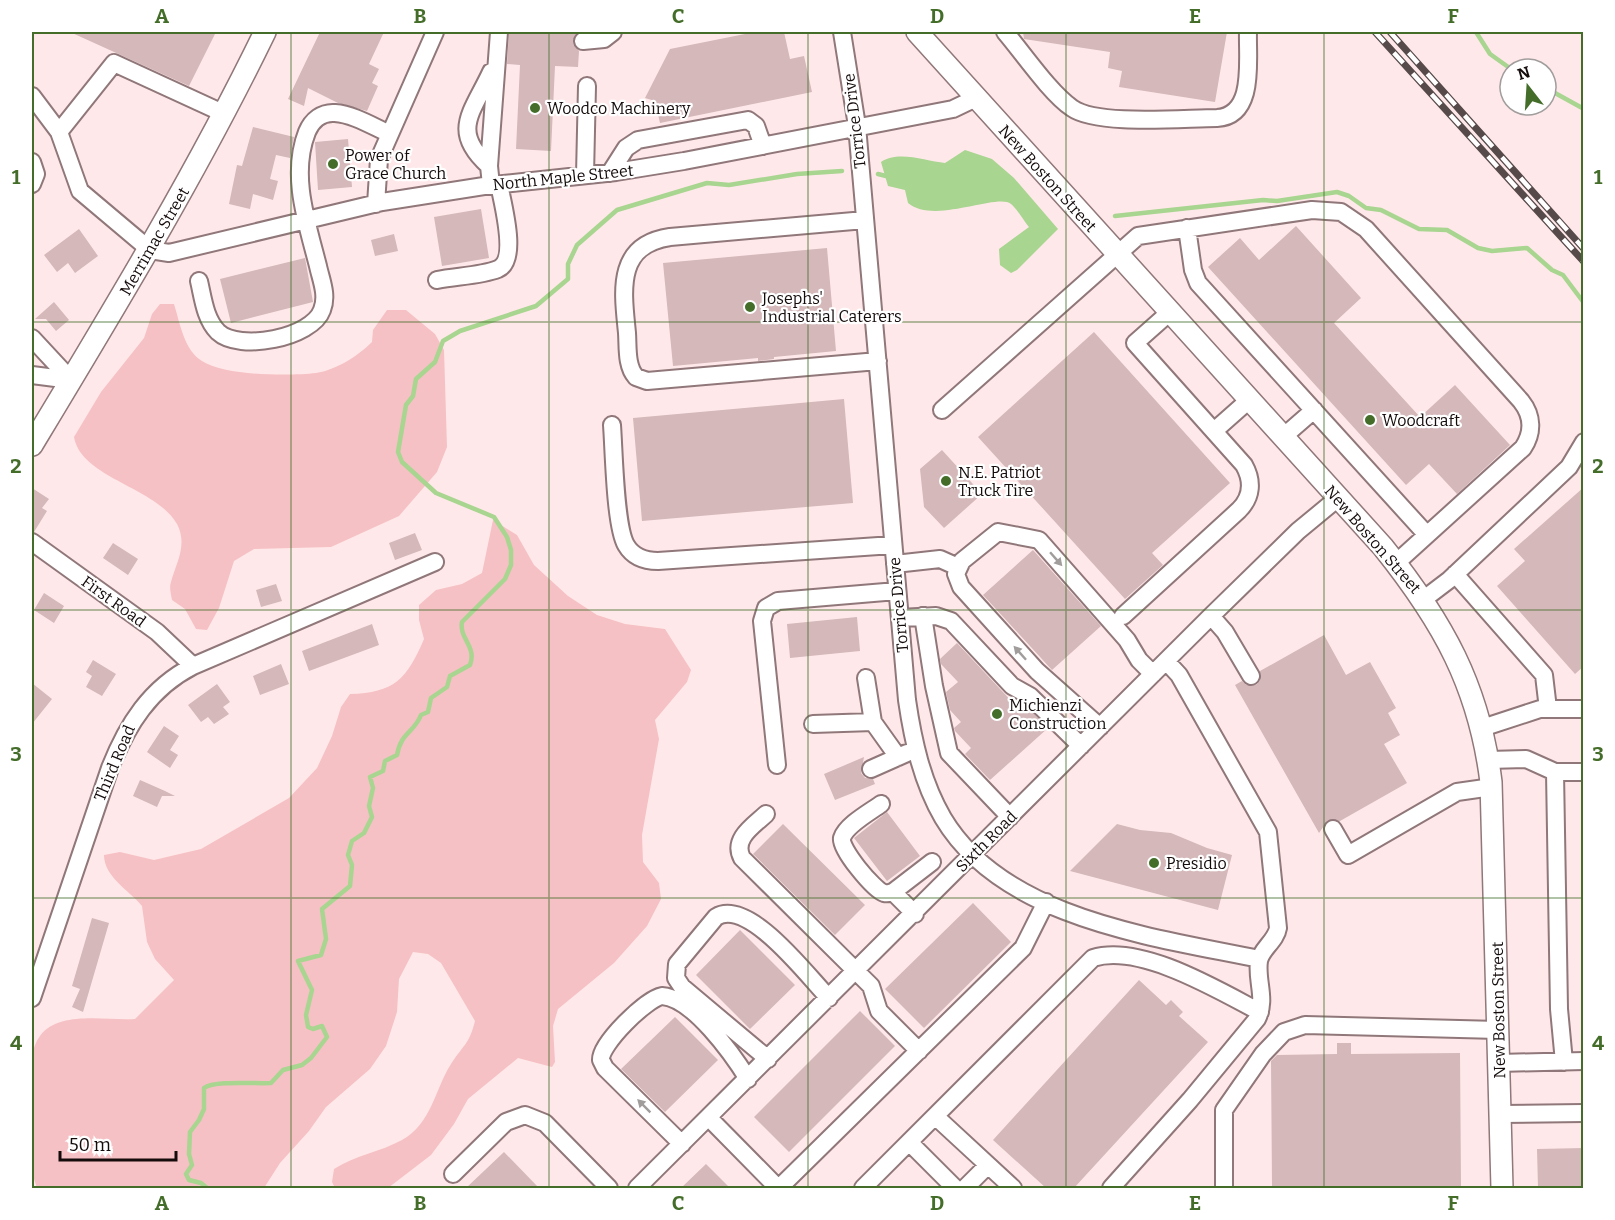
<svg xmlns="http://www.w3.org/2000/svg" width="1615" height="1220" font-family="Bitter,serif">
<rect width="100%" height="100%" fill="#ffe8e9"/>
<path fill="#f6c1c4" d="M160,304H174C180,323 184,350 202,361C224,376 290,376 316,373C336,370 358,356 372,342L373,330L387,310H406L435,334L444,350L447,447L437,472L399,516L331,547L254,549L234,561L219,608L207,630L196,629L185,609L172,600C171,594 169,587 171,582C176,563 188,545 177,524C156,487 81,478 74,437L101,392L144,338L152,314Z
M493,520L517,535L534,565L568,596L597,615L625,624L665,629L691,670L687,682L655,720L659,739L642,835L643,862L659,883L661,899L647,926L614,963L558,1009L553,1026L555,1062L552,1067L518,1058L468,1099L454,1124L431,1155L388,1188H335L332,1182L334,1169C356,1155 380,1152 402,1140C432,1123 434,1091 451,1064C463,1045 469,1045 475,1021L441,963L428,954L413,952L399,979L397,1012L386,1046L370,1069L326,1107L309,1131L280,1163L264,1188H37L32,1173V1053C34,1048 36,1041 40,1036C59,1010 107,1021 135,1019L174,980L155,959L147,942L142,906C129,890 104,877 104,855L120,852L154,860L201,849L289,798L317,768L332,736L341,707L350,694C394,693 407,679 424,639L419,620V605L436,590L462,584L482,573Z"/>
<path fill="#a8d590" d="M965,150L992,159L1014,178L1058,229L1017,270L1011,273L1000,265L999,249L1029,227C1024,221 1017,209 1011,204C997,193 934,225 908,203L905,190L888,186L881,162C898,150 926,161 945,163Z"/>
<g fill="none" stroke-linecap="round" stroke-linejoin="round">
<path stroke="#a8d590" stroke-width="4.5" d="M1476,32L1490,54L1511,69
M1546,88L1584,109
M878,174L890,177
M1115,216L1263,200L1277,201L1337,192L1349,196L1366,208L1381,210L1419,229L1447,230L1478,248L1492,251L1527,248L1552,270L1563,275L1584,303
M207,1188L201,1183L189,1180L186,1174L192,1165L189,1154L190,1132L199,1120L204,1109V1088C215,1080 255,1084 271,1083L283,1070L302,1065L311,1058L327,1037L322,1026L313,1029L308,1027L306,1015L312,990L298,961L321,955L326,939L322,909L350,886L352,865L348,855L352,841L364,833L372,817L369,806L373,788L370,777L383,771L385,761L397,755C401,732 414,733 421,715L428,712L431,698L447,687L450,676L470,665C477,646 459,639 462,622L505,579L511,565V550L507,537L494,517L436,493L402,462L398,452L406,405L413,396L416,379L435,362L443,341L460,331L536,306L568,279V264L577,245L617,210L707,183L729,185L797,174L842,171"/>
</g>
<path fill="#d4b8ba" d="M70,32H216L189,86Z
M320,32H384L369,64L379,69L372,83L378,86L367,111L338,103L308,88L304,106L288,99Z
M509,32H577L573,41L579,51L578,67L555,66L551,151L516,149L520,65L507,64Z
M755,32H784L790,59L804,56L812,92L660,123L655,101L645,98L670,49Z
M1023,32H1227L1215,102L1119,87L1122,71L1108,68L1110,52L1024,39Z
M253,127L294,137L290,158L276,155L270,179L278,181L273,200L253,194L250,209L229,204L237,165L242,166Z
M348,139L352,187L318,190L315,142Z
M481,209L489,258L442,266L434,217Z
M1296,226L1361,298L1334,323L1420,417L1455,385L1510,445L1457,494L1429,464L1406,485L1208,267L1240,238L1259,260Z
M79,229L98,256L75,273L68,263L57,272L44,255Z
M394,234L398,251L375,256L371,240Z
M827,248L836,351L774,357V359L758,361V358L673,366L663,263Z
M305,258L313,302L231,323L220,279Z
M54,302L69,320L56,331L46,319H35Z
M1094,332L1230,483L1152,553L1163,565L1125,599L978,437Z
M844,399L853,503L642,521L633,418Z
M942,450L982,494L944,528L924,507L920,469Z
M1584,487V666L1575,674L1497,586L1525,561L1514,549Z
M32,488L49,499L42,508L47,511L34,532H32Z
M415,533L422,550L395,560L389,543Z
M113,543L138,559L128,575L103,558Z
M1033,550L1101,626L1052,670L983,595Z
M276,584L282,601L261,607L256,590Z
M44,593L64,606L54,623L34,610Z
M857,617L860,651L790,658L787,624Z
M372,624L379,645L309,671L302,651Z
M1324,635L1346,675L1370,662L1396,708L1388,713L1400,735L1384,744L1407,783L1340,821L1328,820L1319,833L1235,685L1242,681L1246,685H1256L1260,681V671Z
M957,643L1017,707L1024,704L1048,728L990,780L965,754L971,748L955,731L954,728L961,722L950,710L946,692L958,682L941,664L940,659Z
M93,660L116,674L102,696L86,687L92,676L86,672Z
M281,664L289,684L260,695L253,676Z
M32,683L52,699L32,724Z
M217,684L230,702L223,707L229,714L214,724L208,717L201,722L188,705Z
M164,726L179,736L170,750L178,755L170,768L147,752Z
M864,757L861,773L865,778L873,779L875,784L835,800L824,774Z
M140,780L165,791L175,796H162L157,807L133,796Z
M887,812L920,856L887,881L854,838Z
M783,824L865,905L835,935L753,854Z
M1117,824L1140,830L1171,833L1207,848L1232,855L1218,910L1070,871Z
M973,903L1011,942L924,1028L885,989Z
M92,918L109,923L83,1012L72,1007L80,989L72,986Z
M740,930L795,985L750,1029L696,975Z
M1139,980L1166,1005L1171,1000L1183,1012L1179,1016L1208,1042L1074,1188H1046L993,1140Z
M860,1011L895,1046L789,1152L754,1117Z
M675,1017L718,1060L665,1112L621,1069Z
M1337,1043H1351V1054L1460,1053L1461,1186L1272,1187L1271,1061L1277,1055L1337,1054Z
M1584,1148V1188H1538L1537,1149Z
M504,1152L539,1188H466Z
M706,1164L730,1188H681Z"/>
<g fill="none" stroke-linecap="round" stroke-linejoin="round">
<defs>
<path id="minor" d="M842,32L857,126L907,700C913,741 922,782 943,818C1003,919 1154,937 1259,959
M1005,32C1023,53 1050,93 1072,108C1097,126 1183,118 1217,118C1256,116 1247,59 1248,32
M583,41L604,39L613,32
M32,96L59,132
M225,114L114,63L59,132L80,191L150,250L169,253L382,202L484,186L616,172L684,161L953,109L976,98
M32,162L36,174L32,184
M489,166C450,131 472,113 491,72
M610,173L626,148L638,140L748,120L756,126L763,146
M585,175L587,86
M491,185L489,166L499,32
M376,204L379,159L435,32
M865,220L670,237C615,245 623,292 627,333C628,347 626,366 636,377L647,381L878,361
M1187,228L1193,270L1198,283L1427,535
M437,280C456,276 480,276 498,269C519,260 502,202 499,184
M199,281C203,298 205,319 218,332C239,352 312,338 322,310C328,295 321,280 318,266C307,223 290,175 307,132C312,120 322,112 335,113C353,114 374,127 390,134
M32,338L71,380
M32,375L71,380
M942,410L1138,236L1312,210L1341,212L1366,229L1521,401C1533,416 1533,433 1523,448L1396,563
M612,425C614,451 615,526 626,545C633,557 645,561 658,561L893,545
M1214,431L1249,400
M1283,437L1314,410
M32,542L157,632L193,666
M895,564L940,559L958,567
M1455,574L1544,675L1548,709
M1424,599L1449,580L1569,467L1584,442
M923,616L934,686L949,753L1010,817
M1123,616L1239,510C1252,497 1253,481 1244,465L1135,343L1170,312
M1211,616L1225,632L1251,676
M900,618L936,616L951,621L1012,686L1030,696L1081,746
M866,678L873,722L898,757
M813,724L873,722
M1100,727L1037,671L961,587L956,574L962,561L998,532L1039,540L1127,640L1139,660L1153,674
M1482,728L1540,709H1584
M1488,760L1526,759L1555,772H1584
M777,765L762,621L766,608L778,601L897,591
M871,769L907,753
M1555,772L1559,1009L1564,1062
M881,804C870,812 846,825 842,838C839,848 874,890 884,893C888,894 889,893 893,892L932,862
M766,814C753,826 732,839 742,858L871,986L879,1011L919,1051
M1333,829L1348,855L1457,792L1492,787
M893,892L915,914
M32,998L110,768C127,725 150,688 193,666L435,562
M768,1059L682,987L676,978L677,964L716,917C749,897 809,978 829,998
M1499,1063L1584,1061
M1500,1114L1584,1113
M935,1116L1013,1188
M709,1118L778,1188
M909,1142L955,1188
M682,1144L605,1068L601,1060C600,1044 646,999 662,996C693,998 733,1055 748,1079
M453,1174L506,1122L525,1115L545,1123L609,1188
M637,1188L1211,616L1298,531L1338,498
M779,1188L1023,948L1046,902
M863,1188L1093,958C1140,943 1218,990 1260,1012
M965,1188L988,1165
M1111,1188L1190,1100L1257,1019C1267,999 1256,981 1259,961C1261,949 1276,941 1278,928L1268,832L1179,675L1166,661
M1224,1188V1110L1263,1054L1284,1032L1305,1025L1498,1030"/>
<path id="major" d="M917,32L1383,547C1443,622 1479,686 1491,782L1502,1188
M32,445C114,309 196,174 265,32"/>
</defs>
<use href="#minor" stroke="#907779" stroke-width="20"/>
<use href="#major" stroke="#907779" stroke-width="24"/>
<use href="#minor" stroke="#fff" stroke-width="16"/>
<use href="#major" stroke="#fff" stroke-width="21"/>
<defs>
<path id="rail" d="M1375,32L1584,262
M1390,32L1584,249"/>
</defs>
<use href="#rail" stroke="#574a4b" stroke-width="7"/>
<use href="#rail" stroke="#fff" stroke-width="4.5" stroke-dasharray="14" stroke-linecap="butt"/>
</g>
<defs><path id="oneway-solid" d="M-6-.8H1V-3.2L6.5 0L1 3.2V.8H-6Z" transform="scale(1.5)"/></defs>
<g fill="#a19d9d">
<use href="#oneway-solid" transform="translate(1056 559) rotate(49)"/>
<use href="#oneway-solid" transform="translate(1020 653) rotate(-132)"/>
<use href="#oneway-solid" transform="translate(644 1106) rotate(-135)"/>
</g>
<path fill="none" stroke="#436d29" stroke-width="1.5" stroke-opacity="0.55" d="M291,32V1188M549,32V1188M808,32V1188M1066,32V1188M1324,32V1188M32,322H1584M32,610H1584M32,898H1584"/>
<g fill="#436d29" stroke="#fff" stroke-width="2">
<circle cx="535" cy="108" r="6"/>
<circle cx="333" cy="164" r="6"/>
<circle cx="750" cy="307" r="6"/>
<circle cx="1370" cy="420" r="6"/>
<circle cx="946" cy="481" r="6"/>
<circle cx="997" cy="714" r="6"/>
<circle cx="1154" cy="863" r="6"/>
</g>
<g text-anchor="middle" stroke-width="4.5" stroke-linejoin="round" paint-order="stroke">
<g font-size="16" fill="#140b0b" stroke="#fff" text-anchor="start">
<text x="547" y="114">Woodco Machinery</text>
<text x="345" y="161">Power of<tspan x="345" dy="18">Grace Church</tspan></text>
<text x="762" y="304">Josephs'<tspan x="762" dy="18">Industrial Caterers</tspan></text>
<text x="1382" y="426">Woodcraft</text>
<text x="958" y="478">N.E. Patriot<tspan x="958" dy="18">Truck Tire</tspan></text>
<text x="1009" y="711">Michienzi<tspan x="1009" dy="18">Construction</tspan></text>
<text x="1166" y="869">Presidio</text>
</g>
<g font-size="16" fill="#140b0b" stroke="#fff">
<text transform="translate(854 121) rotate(-97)" y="6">Torrice Drive</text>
<text transform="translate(563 177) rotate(-6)" y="6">North Maple Street</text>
<text transform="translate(1048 178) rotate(48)" y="6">New Boston Street</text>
<text transform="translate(154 241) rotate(-60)" y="6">Merrimac Street</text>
<text transform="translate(1373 539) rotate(49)" y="6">New Boston Street</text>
<text transform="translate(114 601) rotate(36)" y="6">First Road</text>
<text transform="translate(898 605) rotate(-95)" y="6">Torrice Drive</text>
<text transform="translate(114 763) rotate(-67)" y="6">Third Road</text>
<text transform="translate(986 841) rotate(-45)" y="6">Sixth Road</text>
<text transform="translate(1498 1010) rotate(-91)" y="6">New Boston Street</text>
</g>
</g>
<rect width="1615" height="1220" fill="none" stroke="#ffffff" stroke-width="66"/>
<g transform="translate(1528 87) rotate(343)"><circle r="28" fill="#ffffff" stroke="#a19d9d" stroke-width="1.5"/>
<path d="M0-4.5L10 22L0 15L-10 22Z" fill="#436d29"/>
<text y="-9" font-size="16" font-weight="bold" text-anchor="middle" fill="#140b0b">N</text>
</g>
<path d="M60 1151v9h116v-9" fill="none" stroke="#140b0b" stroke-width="3"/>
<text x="69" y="1151" font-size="18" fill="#140b0b" stroke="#ffffff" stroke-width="4.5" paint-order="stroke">50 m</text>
<rect x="33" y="33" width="1549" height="1154" fill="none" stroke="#436d29" stroke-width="2"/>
<g font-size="20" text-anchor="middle" font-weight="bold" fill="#436d29">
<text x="162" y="23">A</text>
<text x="420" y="23">B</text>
<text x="678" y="23">C</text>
<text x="937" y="23">D</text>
<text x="1195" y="23">E</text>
<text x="1453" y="23">F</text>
<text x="16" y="184">1</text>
<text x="1598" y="184">1</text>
<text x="16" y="473">2</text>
<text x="1598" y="473">2</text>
<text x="16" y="761">3</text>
<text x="1598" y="761">3</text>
<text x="16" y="1050">4</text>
<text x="1598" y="1050">4</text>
<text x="162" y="1210">A</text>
<text x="420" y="1210">B</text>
<text x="678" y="1210">C</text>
<text x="937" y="1210">D</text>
<text x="1195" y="1210">E</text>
<text x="1453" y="1210">F</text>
</g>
</svg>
